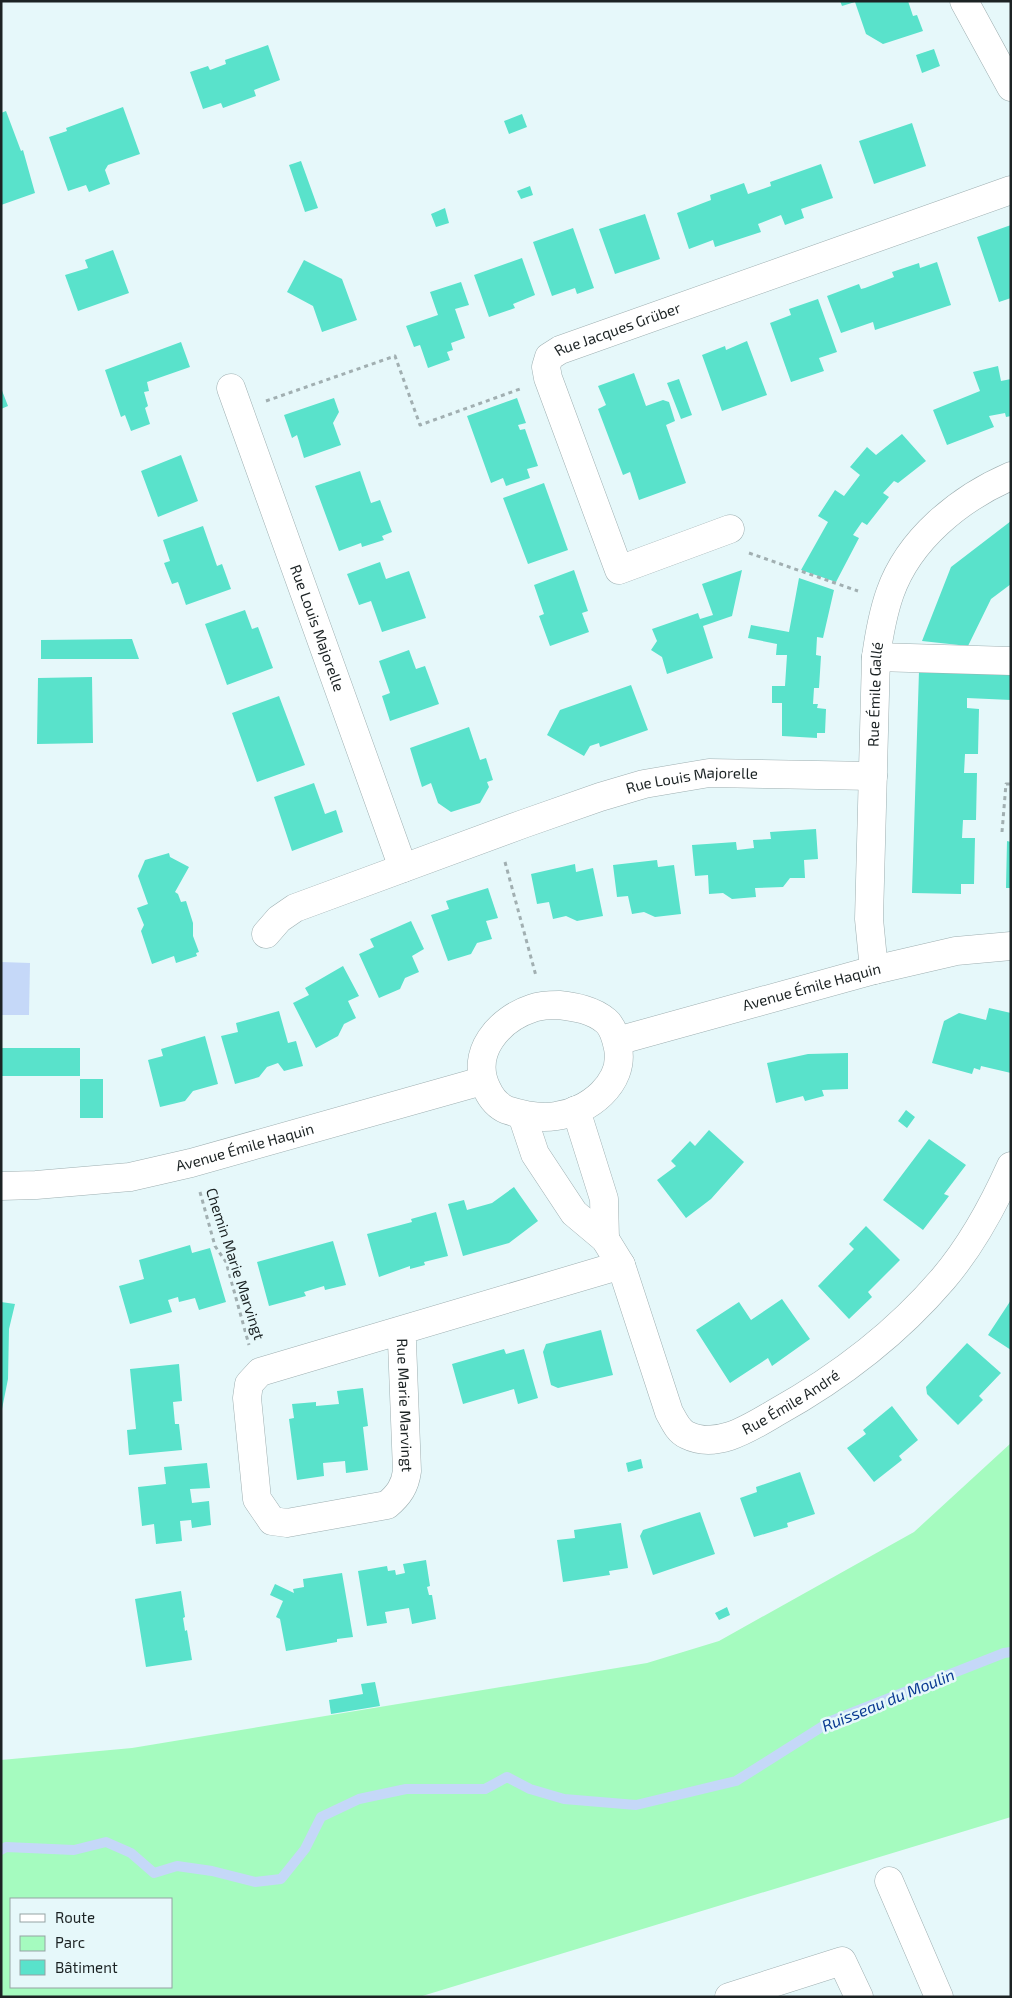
<svg xmlns="http://www.w3.org/2000/svg" width="1012" height="1998" font-family="'Exo 2',sans-serif">
<rect width="100%" height="100%" fill="#e6f8fa"/>
<path fill="#a5fbbf" fill-rule="evenodd" d="M1011,1443V1817L419,1997H1V1760L132,1748L647,1663L719,1641L914,1532ZM11,1899H171V1987H11Z"/>
<path fill="#c5d8f8" d="M1,962L30,963L29,1015H1Z"/>
<g fill="none" stroke-linecap="round" stroke-linejoin="round">
<path stroke="#c5d8f8" stroke-width="10" d="M1,1850L6,1847L74,1850L106,1842L131,1853L154,1873L177,1866L212,1871L255,1882L281,1879L305,1849L321,1817L359,1799L406,1789H485L507,1777L530,1789L564,1799L636,1805L736,1781L831,1721L1004,1653L1011,1652"/>
</g>
<path fill="#59e2cb" d="M840,1H908L913,16L917,15L923,31L883,44L866,34L855,2L842,6Z
M268,45L280,80L254,90L256,96L223,108L221,103L203,109L190,72L208,66L210,70L226,64L225,60Z
M934,49L940,66L922,73L916,55Z
M123,107L140,154L108,165L105,170L110,184L89,192L86,185L68,191L49,137L67,131L66,128Z
M6,111L21,151L23,150L35,193L1,205V113Z
M522,114L527,127L509,134L504,121Z
M912,123L926,166L874,184L859,141Z
M301,161L318,208L305,212L289,165Z
M821,164L833,198L801,209L804,218L785,225L781,215L758,224L761,232L715,247L713,240L689,249L677,213L711,200L710,195L744,183L748,194L771,186L770,182Z
M530,186L533,195L521,199L517,191Z
M445,208L449,223L436,227L431,214Z
M645,214L660,259L615,274L599,229Z
M1011,225V298L999,302L977,237Z
M573,228L594,288L577,294L575,288L552,296L533,242Z
M113,250L129,293L78,311L65,275L88,268L85,260Z
M522,258L535,295L513,304L515,308L489,317L474,275Z
M304,260L342,279L357,320L322,332L313,306L287,292Z
M937,262L951,305L875,330L873,322L841,333L827,296L859,284L861,289L865,288L894,277L892,272L919,263L920,268Z
M461,282L469,305L455,309L465,338L451,343L453,350L447,352L450,360L428,368L420,345L414,347L406,326L438,315L430,292Z
M818,299L837,352L819,358L824,371L791,382L770,323L791,315L789,309Z
M747,341L767,395L722,411L702,355L725,346L726,350Z
M181,342L190,367L147,382L149,391L144,392L148,406L145,408L150,424L131,431L125,415L121,417L105,370Z
M998,366L1001,381L1011,379V416L1006,417L1005,413L989,416L994,427L947,445L933,410L980,391L973,372Z
M634,373L646,406L663,400L669,402L675,421L666,425L686,483L639,500L630,472L623,475L598,409L606,405L598,386Z
M679,379L692,415L681,419L667,383Z
M1,388L8,406L1,409Z
M334,398L339,412L333,423L341,445L304,458L297,435L292,438L284,415Z
M517,398L526,423L518,425L520,430L525,429L538,466L527,469L530,478L506,486L503,478L491,483L467,416Z
M902,434L926,461L898,483L894,481L883,493L889,497L867,525L862,522L853,535L859,538L836,582L801,570L828,522L818,516L835,490L844,496L860,475L850,467L867,447L876,455Z
M181,455L198,501L158,517L141,471Z
M360,471L371,503L380,500L392,532L382,536L384,540L362,547L361,543L339,551L315,486Z
M544,483L568,550L528,564L503,498Z
M1011,521V584L991,599L968,646L922,641L951,567Z
M203,526L217,566L222,564L231,589L186,605L178,582L172,584L164,563L170,561L163,540Z
M380,562L386,579L409,571L426,618L382,632L371,601L359,605L347,574Z
M574,570L588,611L582,613L589,632L550,646L539,616L544,614L534,585Z
M742,570L732,616L703,626L713,658L667,674L662,657L651,650L657,641L652,629L698,613L700,619L713,615L702,584Z
M799,578L834,590L823,638L817,637L816,655L821,656L819,688H814L813,704H818L817,708L826,709L825,733H817V738L782,736V703H772V686H785L787,655H776L777,644L748,638L751,625L789,632Z
M245,610L252,629L258,627L273,668L227,685L205,624Z
M132,639L139,659H41V640Z
M409,650L416,669L425,666L439,704L390,721L382,696L390,693L379,661Z
M919,671L1011,674V700L967,698V708L979,709L978,754H965L964,773H977L976,820H963L962,838H975L974,884H961V894L912,893Z
M92,677L93,743L37,744L38,678Z
M631,685L648,730L600,747L599,743L590,746L584,756L547,735L560,710Z
M279,696L305,765L257,782L232,713Z
M469,727L480,760L486,758L493,780L487,782L489,787L480,803L451,812L438,803L431,783L422,787L410,748Z
M314,783L325,814L336,810L343,832L292,851L274,797Z
M816,829L818,859L804,860L805,878H790L783,887L755,888L756,897L732,899L723,893L709,894L708,875L695,876L692,845L736,842L737,850L754,848L753,840L771,839L770,832Z
M1007,841L1011,842V888H1006Z
M169,853L170,857L189,867L175,892L178,894L181,902L186,901L193,923V936L199,952L196,953L197,956L176,963L174,956L152,964L141,931L144,925L137,908L148,904L138,876L145,860Z
M657,860L658,867L674,865L681,914L655,917L644,912L632,914L628,896L617,897L613,865Z
M575,864L576,872L593,868L603,916L577,921L566,916L553,919L549,902L537,904L531,874Z
M488,888L498,918L486,921L492,939L477,943L471,954L448,961L431,915L449,909L446,901Z
M411,921L424,949L412,956L419,972L405,978L400,989L379,998L359,954L374,947L370,939Z
M343,966L359,996L348,1001L356,1018L344,1024L338,1036L316,1048L293,1003L309,995L305,988Z
M989,1008L1011,1013V1073L981,1066L980,1070L974,1068L972,1074L932,1063L944,1021L959,1013L986,1020Z
M279,1011L288,1043L296,1041L303,1066L284,1071L278,1063L267,1067L259,1077L235,1084L221,1036L238,1032L236,1023Z
M205,1036L218,1084L193,1091L185,1101L160,1107L148,1060L163,1056L161,1049Z
M1,1048H80V1076H1Z
M848,1053V1089L822,1090L824,1096L805,1101L803,1096L776,1103L767,1063L808,1054Z
M80,1079H103V1118H80Z
M906,1110L915,1117L907,1128L898,1121Z
M709,1130L744,1162L711,1199L686,1218L657,1180L676,1166L671,1161L690,1141L695,1146Z
M929,1139L966,1165L944,1194L949,1196L923,1230L883,1200Z
M514,1187L538,1221L509,1243L463,1256L448,1204L464,1200L467,1210L492,1203Z
M436,1212L448,1256L424,1262L425,1265L410,1269V1266L379,1277L367,1234L412,1222L411,1219Z
M866,1226L900,1260L868,1292L872,1297L849,1319L818,1286L854,1249L849,1244Z
M333,1241L346,1285L325,1290L324,1286L304,1292L306,1296L269,1306L257,1262Z
M190,1245L192,1253L210,1248L226,1302L199,1310L195,1298L179,1302L178,1297L168,1300L172,1312L130,1324L119,1286L144,1279L139,1260Z
M782,1299L810,1339L772,1366L768,1358L730,1383L696,1330L739,1302L751,1320Z
M1011,1300V1350L988,1335Z
M1,1302L15,1304L9,1329L8,1379L2,1409Z
M601,1330L613,1375L558,1388L551,1385L543,1352L546,1344Z
M967,1343L1001,1373L979,1396L983,1400L958,1425L927,1394L926,1387Z
M504,1349L506,1354L524,1349L538,1398L518,1404L514,1389L463,1404L452,1364Z
M179,1364L182,1401L173,1402L175,1424H179L182,1450L129,1455L127,1430L136,1429L130,1369Z
M363,1388L368,1426L363,1427L368,1470L346,1473L345,1461L323,1463L324,1476L297,1480L289,1419L294,1418L292,1404L316,1402V1406L339,1404L337,1391Z
M892,1406L918,1440L899,1456L902,1460L874,1482L847,1448L866,1434L863,1430Z
M641,1459L643,1468L628,1472L626,1463Z
M207,1463L210,1488L190,1489L192,1503L209,1501L211,1525L192,1528L191,1520L180,1521L182,1541L156,1544L154,1524L142,1526L138,1487L166,1484L164,1467Z
M800,1472L815,1514L787,1523L788,1527L754,1537L740,1498L757,1492L756,1487Z
M700,1512L715,1554L653,1575L640,1536L643,1530Z
M621,1523L628,1568L609,1571L610,1575L563,1582L557,1540L575,1538L574,1530Z
M426,1560L430,1586L427,1587L429,1595H432L436,1619L412,1624L409,1608L385,1612L387,1623L367,1626L358,1571L387,1566L388,1571L395,1570L396,1575L405,1573L403,1564Z
M342,1573L353,1637L337,1639V1642L286,1651L280,1619L276,1617L283,1601L270,1595L275,1584L294,1593L293,1589L304,1587L303,1579Z
M181,1591L185,1617L183,1618L184,1624L185,1631L187,1630L192,1660L146,1667L135,1599Z
M727,1607L730,1615L719,1620L715,1613Z
M375,1682L380,1706L331,1714L329,1700L363,1694L361,1684Z"/>
<g fill="none" stroke-linecap="round" stroke-linejoin="round">
<defs>
<g id="minor">
<path d="M964,1L1011,87"/>
<path id="s1" d="M231,388L403,868"/>
<path id="s2" d="M730,529L619,570L548,378L546,367L549,357L560,350L1011,190"/>
<path d="M876,657L1011,661"/>
<path id="s3" d="M266,934L279,919L295,908L523,824L600,797L644,784L709,773L873,776"/>
<path id="s4" d="M874,970L869,919L876,657C879,635 883,613 890,593C909,539 960,498 1011,476"/>
<path d="M559,1005C576,1007 593,1010 606,1021C613,1027 616,1038 618,1048C625,1083 588,1112 556,1116C539,1119 523,1115 507,1110C498,1106 491,1098 487,1089C469,1053 499,1019 533,1008C541,1005 551,1005 559,1005Z"/>
<path id="s5" d="M617,1041L874,970L956,951L1011,946"/>
<path d="M576,1110L604,1199L605,1239"/>
<path id="s6" d="M522,1115L535,1154L574,1213L605,1239L621,1265L669,1412C674,1421 678,1431 687,1435C717,1450 751,1427 775,1413C838,1378 896,1334 943,1279C972,1245 993,1206 1011,1166"/>
<path id="s7" d="M1,1186L36,1185L130,1177L191,1163L482,1081"/>
<path id="s8" d="M398,1331L402,1342L407,1471C405,1486 399,1495 387,1505L287,1523L272,1521L257,1499L247,1398L249,1384L260,1372L621,1265"/>
<path d="M889,1881L939,1997"/>
<path d="M729,1997L842,1961L859,1997"/>
</g>
</defs>
<use href="#minor" stroke="#9eafb1" stroke-width="29"/>
<path stroke="#a1afb1" stroke-width="3" stroke-dasharray="4 4" stroke-linecap="butt" d="M266,401L395,356L420,425L520,389
M749,553L858,591
M1002,832L1006,784H1011
M505,862L536,976
M200,1192L215,1246L226,1262L249,1345"/>
<use href="#minor" stroke="#fff" stroke-width="28"/>
</g>
<g text-anchor="middle" stroke-width="5" stroke-linejoin="round" paint-order="stroke">
<g font-size="15" fill="#1c2324" stroke="#e6f8fa">
<text dy="5" stroke="none"><textPath href="#s2" startOffset="419">Rue Jacques Grüber</textPath></text>
<text dy="5" stroke="none"><textPath href="#s1" startOffset="255">Rue Louis Majorelle</textPath></text>
<text dy="5" stroke="none"><textPath href="#s4" startOffset="276">Rue Émile Gallé</textPath></text>
<text dy="5" stroke="none"><textPath href="#s3" startOffset="458">Rue Louis Majorelle</textPath></text>
<text dy="5" stroke="none"><textPath href="#s5" startOffset="202">Avenue Émile Haquin</textPath></text>
<text dy="5" stroke="none"><textPath href="#s7" startOffset="248">Avenue Émile Haquin</textPath></text>
<text transform="translate(235 1264) rotate(72)" y="5">Chemin Marie Marvingt</text>
<text dy="5" stroke="none"><textPath href="#s6" startOffset="481">Rue Émile André</textPath></text>
<text dy="5" stroke="none"><textPath href="#s8" startOffset="75">Rue Marie Marvingt</textPath></text>
</g>
<g font-size="16" font-style="italic" fill="#0a3a92" stroke="#e6f8fa">
<text transform="translate(888 1700) rotate(-22)" y="6">Ruisseau du Moulin</text>
</g>
</g>
<rect width="1012" height="1998" fill="none" stroke="#1c2324" stroke-width="5"/>
<rect x="10" y="1898" width="162" height="90" fill="#e6f8fa" stroke="#95a3a4"/>
<rect x="20" y="1914" width="25" height="8" fill="#ffffff" stroke="#95a3a4"/>
<text x="55" y="1923" font-size="15" fill="#1c2324">Route</text>
<rect x="20" y="1936" width="25" height="15" fill="#a5fbbf" stroke="#95a3a4"/>
<text x="55" y="1948" font-size="15" fill="#1c2324">Parc</text>
<rect x="20" y="1960" width="25" height="15" fill="#59e2cb" stroke="#95a3a4"/>
<text x="55" y="1973" font-size="15" fill="#1c2324">Bâtiment</text>
</svg>
